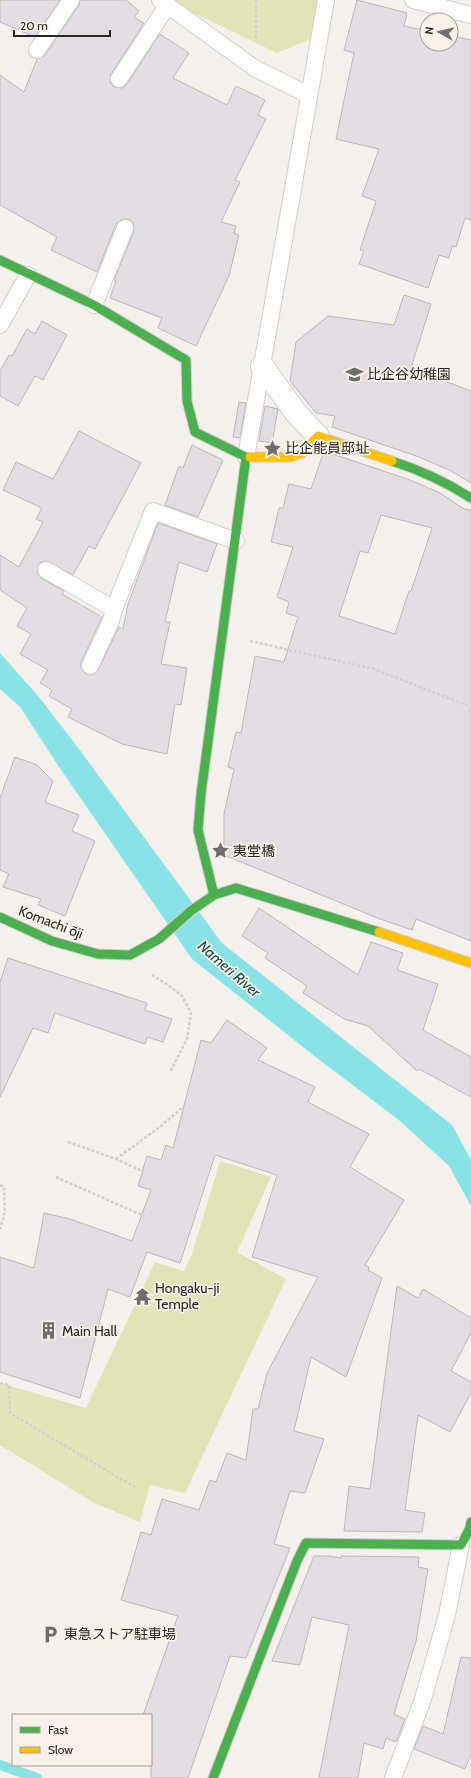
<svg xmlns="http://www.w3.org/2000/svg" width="471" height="1778" font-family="Cabin,'Noto Sans JP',sans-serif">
<rect width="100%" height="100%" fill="#f4f0ec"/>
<path fill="#e2e4b8" d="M170,0H329L318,36L277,53L173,3Z
M220,1161L271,1177L237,1252L286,1279L185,1493L150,1485L140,1522L94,1503L0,1445V1383L86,1408L155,1262L184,1271L192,1254Z"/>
<path fill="#89e3e6" d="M0,653L39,697L79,749L222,943L452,1125L471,1160V1206L449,1166L400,1121L317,1058L192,959L59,767L20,707L0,689Z"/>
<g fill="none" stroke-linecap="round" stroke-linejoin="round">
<path stroke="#89e3e6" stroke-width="10" d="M0,1765L37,1778"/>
</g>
<path fill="#e4dce3" stroke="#bbb9b8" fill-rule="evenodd" d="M0,0H60L35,37L0,22Z
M80,0H126L139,11L134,17L144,23L111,74L110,83L114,87L123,88L127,84L160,34L189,53L173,78L227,105L236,86L265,100L258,115L266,119L235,180L240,182L221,222L236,226L234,234L239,235L229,276L196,346L158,328L162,318L110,298L116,281L114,280L134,231L133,222L129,219H123L116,224L97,272L51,250L57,237L0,205V75L24,92L37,59L45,55L79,5Z
M357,0L407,13L404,26L427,31V44H451V36L471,40V220L465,218L456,247L452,246L449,258L439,255L428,288L359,264L364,251L360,250L376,201L362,196L379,149L336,139L354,53L344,50Z
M404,295L431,304L411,368L471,391V483L451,471L419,457L332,427L335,416L316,413L290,381L296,342L328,316L394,325Z
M42,321L67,335L43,380L35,376L18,406L0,396V371L9,355L12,356L27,329L35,334Z
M239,402L246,403L240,438L233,437Z
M265,406L278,409L272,443L259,441Z
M79,431L141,463L95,549L89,546L73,575L46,561L41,562L37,570L38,574L41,578L64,591L62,594L102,617L81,662V667L86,674L91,675L98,670L119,627L123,629L128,604L158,523L217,544L207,572L179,562L165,622H170L161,664L187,668L181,705L175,704L167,754L122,744L68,717L72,709L49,696L52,690L40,683L48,670L20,654L31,634L17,626L27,608L0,590V555L19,567L43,522L36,519L42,508L3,490L16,462L53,479Z
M192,445L223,460L198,517L165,505L179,466L183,468Z
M324,451L410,480L440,493L464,509L471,510V941L416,919L412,930L380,919L224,855V814L234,769L228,767L236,732L241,733L255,656L284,662L298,617L286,613L289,602L277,597L293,547L271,542L279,508H283L289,484L311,489ZM381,515L432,528L411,591H409L395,634L339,616L360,551L368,553Z
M15,757L37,765L53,781L45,802L79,815L72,831L95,841L65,916L38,905L41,899L3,887L9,874L0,870V798Z
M259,908L358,975L371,942L403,953L397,970L438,984L423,1030L471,1057V1097L419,1069L417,1071L368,1026L344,1019L303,993L307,986L265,958L268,953L242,936Z
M8,958L147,1003L145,1010L172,1019L163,1042L147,1037L145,1044L55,1013L48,1033L33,1028L0,1097V982Z
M227,1020L267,1048L258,1060L315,1087L308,1102L369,1134L350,1167L404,1200L365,1265L369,1267L368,1270L382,1278L346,1377L311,1357L294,1431L324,1439L305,1493L290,1491L274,1544L290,1548L246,1658L230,1656L188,1778H151V1715H143L178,1616L121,1600L141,1532L151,1535L162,1499L199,1510L210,1480L216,1482L227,1453L246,1460L253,1409H258L267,1373L318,1277L252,1257L277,1175L215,1155L180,1263L147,1252L130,1297L108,1289L80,1398L0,1372V1257L34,1268L44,1213L70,1219L132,1241L151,1190L138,1186L147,1156L161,1160L166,1145L173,1148L201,1040L211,1043Z
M397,1286L418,1298L423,1289L471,1318V1333L451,1371L471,1382V1393L450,1432L418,1415L405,1510L425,1513L422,1532L344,1531L349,1486L370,1489Z
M314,1556H329L341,1558V1556L419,1557L418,1567L428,1569L416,1641L394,1714L405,1719L396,1742L386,1738L383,1749L364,1743L358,1778H319L349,1625L312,1617L300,1665L272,1661Z
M461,1657L471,1658V1754L465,1769L414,1749L423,1726L443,1734Z"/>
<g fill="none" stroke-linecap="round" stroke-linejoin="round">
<defs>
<path id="lane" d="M160,0L256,69L309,95
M413,0L471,15
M37,50L71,0
M119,79L167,6
M94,305L125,228
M0,325L28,275
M246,457L326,0
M46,570L114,609L153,511L236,541
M90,666L111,621L114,609
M393,1778L422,1702L447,1615L461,1545"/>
<path id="street" d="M262,366L296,413L318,436"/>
<path id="fast" d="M0,260L94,305L186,360L187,401L195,432L246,457H250
M392,461C420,470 446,482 471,498
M214,895L198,830L201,794L246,457
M0,917L52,941L98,954L130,955L159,939L192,910L214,895L236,888L379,932
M213,1778L297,1561L306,1543L461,1545L470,1528L471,1522"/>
<path id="slow" d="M250,457H290L302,453L318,436L392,461
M379,932L471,963"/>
</defs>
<use href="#lane" stroke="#d1cecc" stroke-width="18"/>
<use href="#street" stroke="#d1cecc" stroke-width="24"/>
<use href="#fast" stroke="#d1cecc" stroke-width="11"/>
<use href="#slow" stroke="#d1cecc" stroke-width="11"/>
<path stroke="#d0cfcd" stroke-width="2.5" stroke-dasharray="3 2" stroke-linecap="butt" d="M256,38V0
M250,641L374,669L471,707
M152,975L168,985L182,996L191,1013L187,1039L170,1072
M68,1142L116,1159L142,1171
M116,1159L161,1126L184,1106
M56,1177L144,1216
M0,1185L4,1187L5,1212L0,1229
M0,1383L9,1385L10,1413L136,1488"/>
<use href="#lane" stroke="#fdfdfc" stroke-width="16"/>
<use href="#street" stroke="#fdfdfc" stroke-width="22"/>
<use href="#fast" stroke="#4caf50" stroke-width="9"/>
<use href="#slow" stroke="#ffc107" stroke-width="9"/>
</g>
<defs>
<symbol id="school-bare" viewBox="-9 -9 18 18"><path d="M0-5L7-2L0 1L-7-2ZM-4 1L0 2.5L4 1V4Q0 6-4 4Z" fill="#6f6c69" stroke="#f7f1e9" stroke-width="2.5" paint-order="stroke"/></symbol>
<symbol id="sight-bare" viewBox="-9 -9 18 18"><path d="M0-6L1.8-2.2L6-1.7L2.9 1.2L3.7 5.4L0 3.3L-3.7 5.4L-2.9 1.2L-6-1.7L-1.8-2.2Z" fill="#6f6c69" stroke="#f7f1e9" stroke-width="2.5" paint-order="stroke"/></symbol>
<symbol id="temple-bare" viewBox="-9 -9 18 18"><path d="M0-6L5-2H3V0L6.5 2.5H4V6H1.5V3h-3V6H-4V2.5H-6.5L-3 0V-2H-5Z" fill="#6f6c69" stroke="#f7f1e9" stroke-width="2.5" paint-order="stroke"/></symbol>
<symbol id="building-bare" viewBox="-9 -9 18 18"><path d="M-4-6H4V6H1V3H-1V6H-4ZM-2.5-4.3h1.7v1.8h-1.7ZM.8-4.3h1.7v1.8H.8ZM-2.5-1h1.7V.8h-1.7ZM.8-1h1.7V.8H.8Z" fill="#6f6c69" stroke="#f7f1e9" stroke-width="2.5" paint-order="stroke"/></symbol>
<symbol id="parking-bare" viewBox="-9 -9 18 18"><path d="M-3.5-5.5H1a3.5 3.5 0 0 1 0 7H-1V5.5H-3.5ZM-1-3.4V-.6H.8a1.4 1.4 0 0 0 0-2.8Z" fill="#6f6c69" stroke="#f7f1e9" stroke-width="2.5" paint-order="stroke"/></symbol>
</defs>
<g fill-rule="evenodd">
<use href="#school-bare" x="342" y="362" width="25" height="25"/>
<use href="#sight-bare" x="260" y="436" width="25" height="25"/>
<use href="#sight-bare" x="208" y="838" width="25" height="25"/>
<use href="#temple-bare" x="130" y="1284" width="25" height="25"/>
<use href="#building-bare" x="36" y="1318" width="25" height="25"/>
<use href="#parking-bare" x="38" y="1622" width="25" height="25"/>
</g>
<g text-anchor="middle" stroke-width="3.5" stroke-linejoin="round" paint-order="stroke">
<g font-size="14" fill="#272522" stroke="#f7f1e9" text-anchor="start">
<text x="367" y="379">比企谷幼稚園</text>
<text x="285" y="453">比企能員邸址</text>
<text x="233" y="856">夷堂橋</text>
<text x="155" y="1293">Hongaku-ji<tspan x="155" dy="16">Temple</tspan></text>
<text x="62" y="1336">Main Hall</text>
<text x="64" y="1639">東急ストア駐車場</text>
</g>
<g font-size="14" fill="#272522" stroke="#f7f1e9">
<text transform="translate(51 922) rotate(21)" y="5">Komachi ōji</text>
</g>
<g font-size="15" font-style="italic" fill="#124c4f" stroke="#f7f1e9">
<text transform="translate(229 969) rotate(41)" y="5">Nameri River</text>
</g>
</g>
<rect x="12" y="1714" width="140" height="52" fill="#f7f1e9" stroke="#a49f99"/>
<rect x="20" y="1727" width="20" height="6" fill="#4caf50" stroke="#a49f99"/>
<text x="48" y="1734" font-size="12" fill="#272522">Fast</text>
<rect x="20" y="1747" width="20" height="6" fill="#ffc107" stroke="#a49f99"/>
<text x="48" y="1754" font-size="12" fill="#272522">Slow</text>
<g transform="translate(439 32) rotate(278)"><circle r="19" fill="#f7f1e9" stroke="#a49f99"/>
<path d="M0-3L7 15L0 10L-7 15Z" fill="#6f6c69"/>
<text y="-6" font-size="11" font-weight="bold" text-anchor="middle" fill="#272522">N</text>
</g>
<path d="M14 30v6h96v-6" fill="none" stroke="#272522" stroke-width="2"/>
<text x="20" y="30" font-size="12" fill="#272522" stroke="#f7f1e9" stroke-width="3" paint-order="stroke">20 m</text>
</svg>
